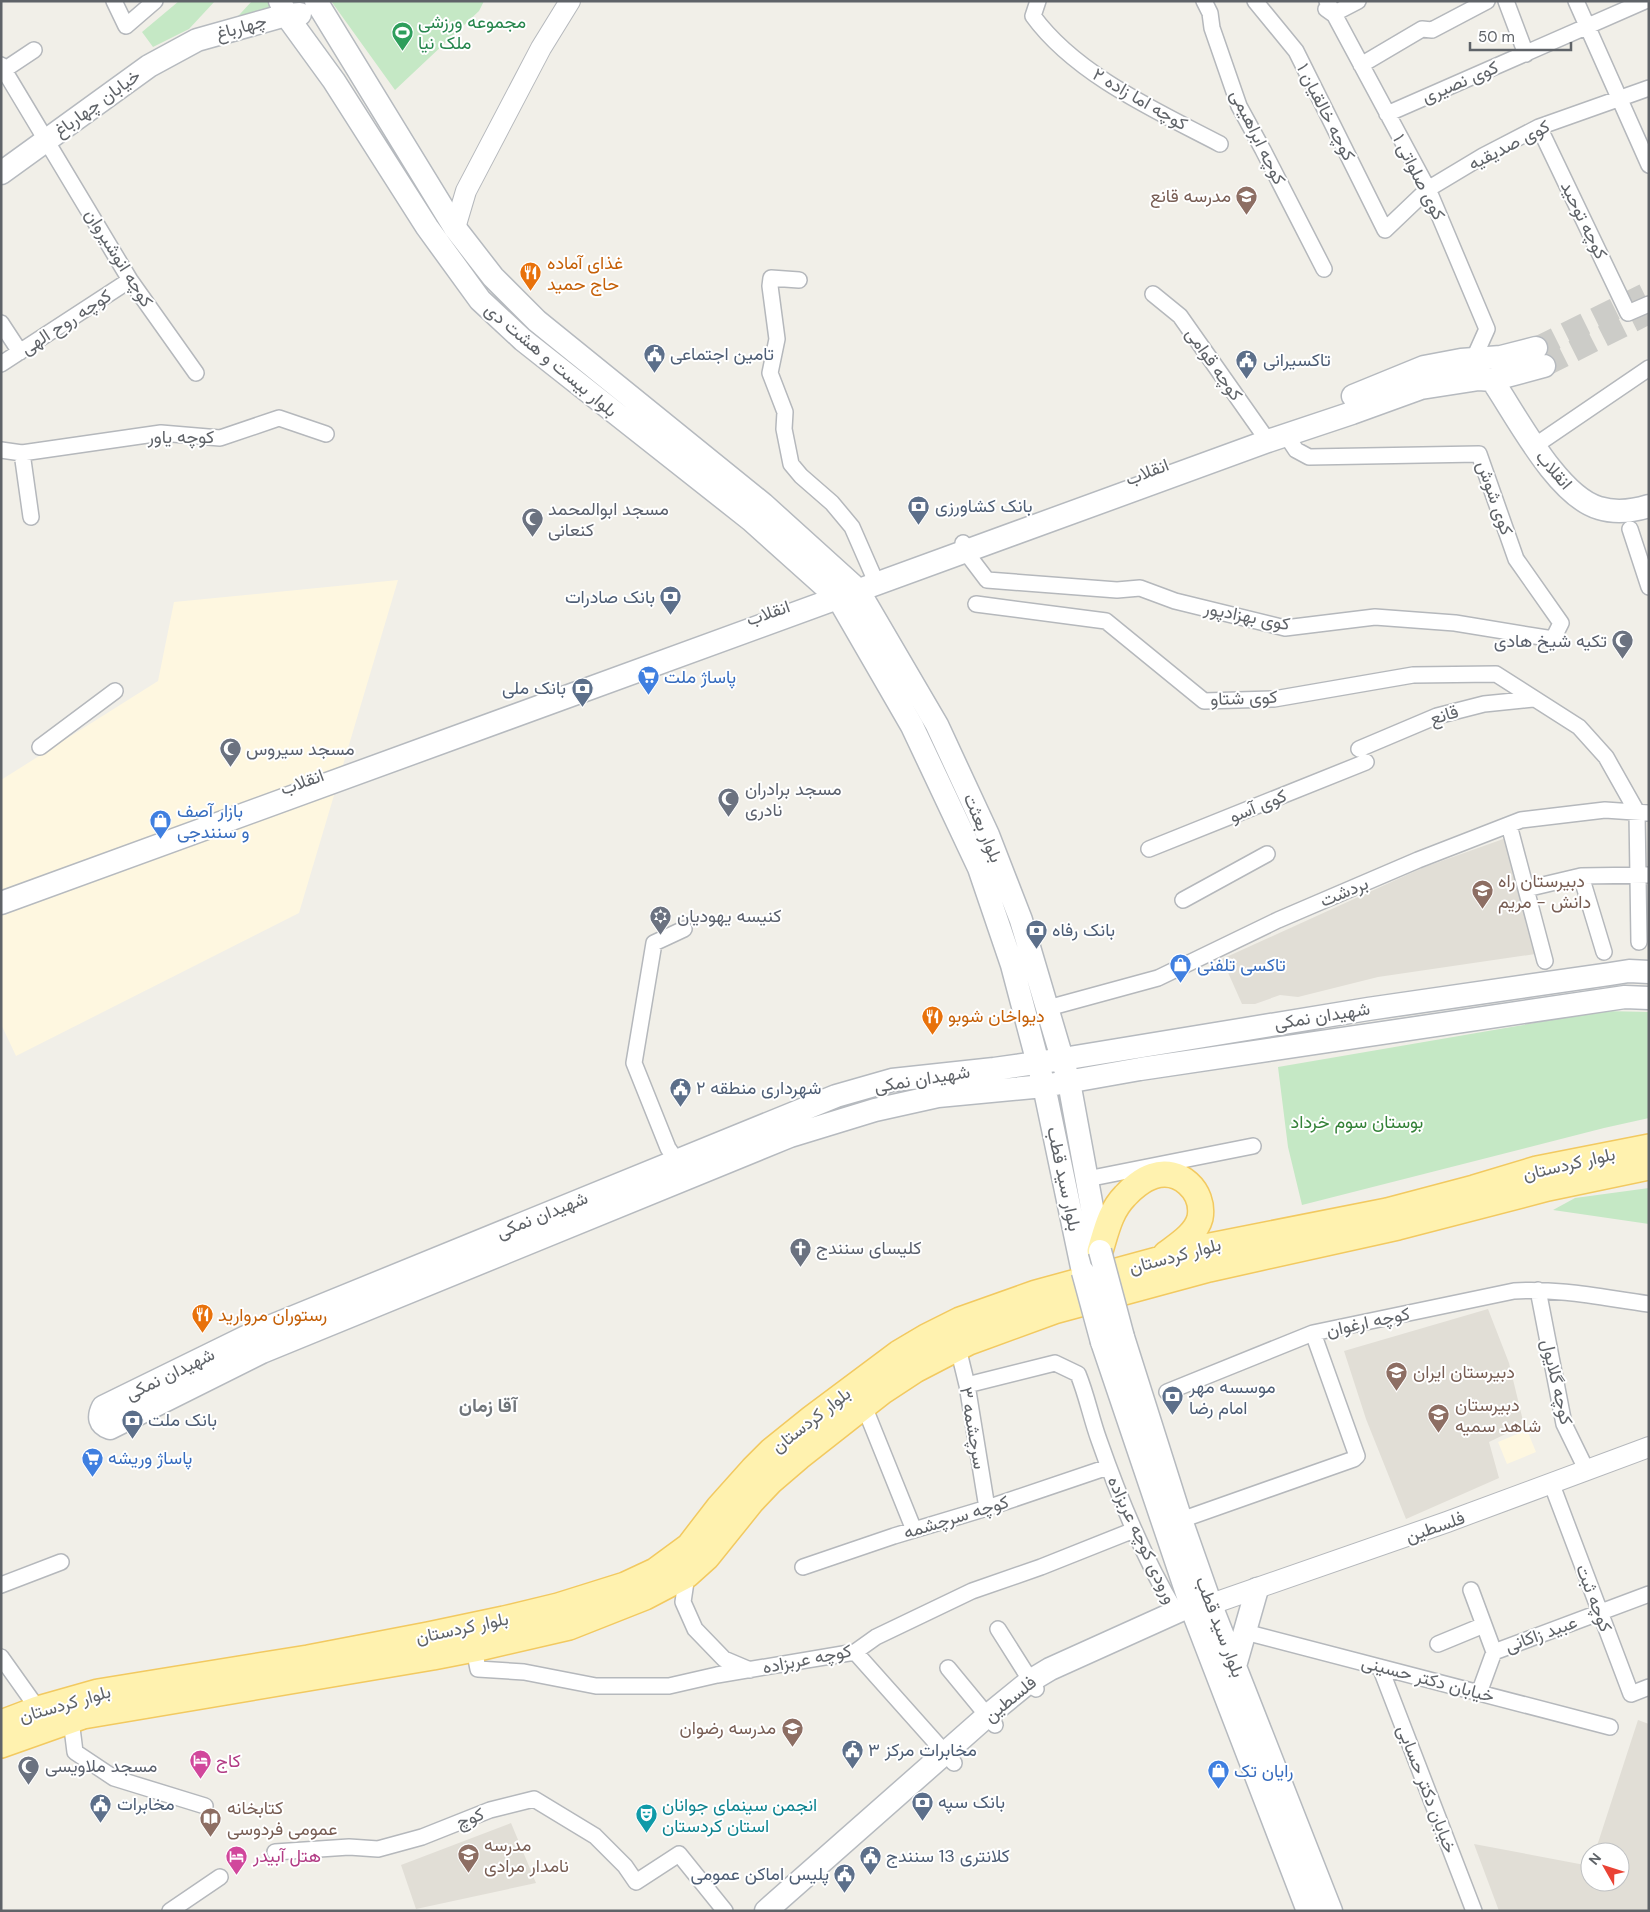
<svg xmlns="http://www.w3.org/2000/svg" width="1650" height="1912" font-family="'DM Sans',Vazirmatn,sans-serif">
<rect width="100%" height="100%" fill="#f1efe8"/>
<path fill="#fef7e0" d="M398,580L299,913L16,1056L1,1024V780L158,681L174,602Z
M1527,1430L1536,1452L1507,1464L1498,1442Z"/>
<path fill="#e1ded6" d="M1506,838L1542,953L1378,977L1298,997L1280,995L1255,1004H1242L1222,959L1422,868Z
M1488,1309L1509,1363L1524,1425L1489,1442L1499,1478L1406,1519L1366,1419L1344,1351Z
M1638,1720L1649,1724V1911H1499L1474,1844L1590,1866V1882H1620V1852H1595Z
M511,1823L536,1883L416,1909L401,1865Z"/>
<path fill="#c5e8c5" d="M179,1H215L189,29L153,47L142,32Z
M252,1H267L277,16L228,27Z
M331,1H484L479,11L395,90Z
M1604,1011L1649,1012V1118L1604,1128L1302,1205L1288,1147L1278,1067Z
M1649,1188V1224L1553,1210L1575,1198Z"/>
<g fill="none" stroke-linecap="round" stroke-linejoin="round">
<path stroke="#ccccc8" stroke-width="22" stroke-dasharray="22 11" stroke-linecap="butt" d="M1536,348L1649,292
M1544,366L1649,313"/>
<defs>
<path id="minor" d="M114,1L126,26L155,1
M1038,1L1033,16C1076,75 1157,111 1220,144
M1204,1L1210,13L1212,28L1239,106L1263,150L1324,269
M1255,1L1296,51L1385,230L1428,189L1483,156L1539,127L1649,88
M1327,1L1428,189L1487,329L1474,358
M1506,1L1526,54
M1576,1L1649,165
M1326,9L1333,14L1358,1
M1,65L130,280L196,373
M1361,65L1422,29L1432,30L1487,1
M4,70L34,50
M1387,114L1645,1
M1539,127L1628,313L1649,304
M799,280L771,278L770,286L777,339L770,373L785,412L784,429L791,464L801,476L832,503L852,527L873,575
M1153,294L1180,316L1268,441
M1,323L20,352
M1,364L130,280
M1533,447L1649,368
M1,450L22,453L161,433L220,438L279,418L326,434
M22,453L31,517
M1630,529L1649,587
M963,543L965,551L987,580L1117,590L1140,588L1175,601L1285,628L1375,617L1455,623L1553,639L1561,623L1516,559L1479,454L1309,457L1296,450L1286,435
M976,604L1106,621L1204,701L1274,699L1413,675L1496,674L1579,727L1606,757L1637,812L1639,942
M40,747L115,691
M1359,749L1437,716L1484,704L1533,699
M1509,825L1545,961
M1149,849L1366,762
M1581,876L1604,952
M1526,889L1581,876L1647,875
M1183,900L1267,854
M1048,1008L1158,978L1278,920L1418,860L1521,820L1605,810L1649,813
M676,1160L668,1148L634,1063L654,943L684,929
M1087,1179L1253,1146
M1538,1290L1564,1424L1587,1471
M958,1348L967,1385L987,1508
M967,1385L1055,1363L1078,1374C1087,1396 1091,1418 1099,1440C1120,1500 1144,1559 1176,1612
M1167,1392L1313,1333
M864,1406L914,1530
M1552,1485L1631,1694L1649,1687
M1181,1520L1354,1459L1357,1456L1313,1333L1514,1291C1560,1288 1604,1298 1649,1304
M803,1567L894,1536L987,1508L1108,1467
M687,1575L683,1602L695,1629L724,1659L750,1670
M1,1585L61,1562
M1471,1590L1494,1652
M998,1629L1036,1689
M1245,1632L1610,1727
M1438,1644L1484,1625
M474,1649L478,1669L524,1672L596,1686H669L717,1675L855,1652L876,1637L972,1591L1041,1567L1134,1530
M855,1652L954,1763
M1494,1652L1649,1594
M1,1657L38,1709
M1380,1667L1474,1911
M948,1668L995,1725
M1479,1693L1494,1652
M71,1720L75,1752L114,1778L205,1806
M275,1852L349,1847L378,1849L422,1837L490,1810L534,1799L595,1836L625,1866L636,1882L679,1854L725,1911
M170,1911L220,1877"/>
<path id="tertiary" d="M455,228L466,191L541,48L570,1
M1212,1608L1220,1601L1447,1522L1649,1447"/>
<path id="secondary" d="M280,1L286,15L334,81L427,227L480,300L523,340L751,520L838,598L912,726L979,868L1012,965L1044,1086L1083,1272
M316,1L455,228L493,277L537,321L763,504L858,590L937,725L988,835L1021,920L1069,1082L1100,1251
M1,173L149,66L197,40L286,15L300,14
M1492,380L1544,366
M1353,396L1424,367L1461,360L1501,357L1536,348
M1,903L1268,441L1352,413L1421,388L1479,379L1492,380C1516,415 1557,496 1599,508C1615,513 1633,511 1649,506
M1649,972L1629,971L1610,974L1368,1009L1063,1059L994,1069L892,1080L836,1096L252,1334L103,1407C98,1417 99,1424 110,1428L262,1352L790,1136L875,1110L938,1096L1044,1086L1140,1069L1625,997L1649,998
M1123,1337L1181,1520L1212,1608L1331,1911
M1102,1342L1195,1617L1308,1911
M1235,1666L1257,1589
M766,1911L987,1716L1030,1681L1050,1669L1203,1600"/>
<path id="primary" d="M1100,1251C1106,1232 1110,1211 1125,1196C1131,1189 1143,1179 1153,1176C1179,1167 1205,1191 1200,1218C1196,1234 1178,1245 1166,1254
M1,1723L38,1709L98,1692L308,1658L428,1635L504,1619L558,1606L625,1585L655,1571L689,1546L719,1507L753,1469L771,1451L812,1418L899,1353L926,1337L960,1320L1036,1293L1205,1247L1387,1211L1474,1188L1537,1169L1649,1147
M1,1745L83,1716L433,1657L474,1649L569,1627L645,1597L687,1575L707,1557L752,1501L771,1481L799,1457L883,1391L915,1370L969,1342L1054,1311L1209,1269L1398,1227L1548,1188L1649,1167"/>
</defs>
<use href="#minor" stroke="#b5b8bc" stroke-width="18"/>
<use href="#tertiary" stroke="#b5b8bc" stroke-width="22"/>
<use href="#secondary" stroke="#b6babf" stroke-width="25"/>
<use href="#primary" stroke="#f2c960" stroke-width="28"/>
<use href="#minor" stroke="#fff" stroke-width="15"/>
<use href="#tertiary" stroke="#fff" stroke-width="20"/>
<use href="#secondary" stroke="#fff" stroke-width="22"/>
<use href="#primary" stroke="#fff2af" stroke-width="25"/>
<defs>
<path id="secondary-bridge" d="M1100,1251L1123,1337
M1083,1272L1102,1342"/>
</defs>
<use href="#secondary-bridge" stroke="#b6babf" stroke-width="25" stroke-linecap="butt"/>
<use href="#secondary-bridge" stroke="#fff" stroke-width="22"/>
</g>
<defs>
<symbol id="stadium-pin" viewBox="-11 -11 22 30"><path d="M0 17L-7.5 6A9.5 9.5 0 1 1 7.5 6Z" fill="#2e9e5b" stroke="#fff"/><path d="M0-5a6.5 5 0 1 0 0 10a6.5 5 0 1 0 0-10ZM-3.5-1.8h7v3.6h-7Z" fill="#fff"/></symbol>
<symbol id="school-pin" viewBox="-11 -11 22 30"><path d="M0 17L-7.5 6A9.5 9.5 0 1 1 7.5 6Z" fill="#8d6e63" stroke="#fff"/><path d="M0-5L7-2L0 1L-7-2ZM-4 1L0 2.5L4 1V4Q0 6-4 4Z" fill="#fff"/></symbol>
<symbol id="restaurant-pin" viewBox="-11 -11 22 30"><path d="M0 17L-7.5 6A9.5 9.5 0 1 1 7.5 6Z" fill="#e8710a" stroke="#fff"/><path d="M-5-6h1v4h1v-4h1v4h1v-4h1v5L-1.5 .5V6h-2V.5L-5-1ZM5-6V6H3V1.5H1.5Q1.5-4 5-6Z" fill="#fff"/></symbol>
<symbol id="civic-pin" viewBox="-11 -11 22 30"><path d="M0 17L-7.5 6A9.5 9.5 0 1 1 7.5 6Z" fill="#5c6f8a" stroke="#fff"/><path d="M-.6-6.5H3V-4.5H.6V-3L4-1V1h2V6H-6V1h2V-1L-.6-3ZM-1.2 2.5V6h2.4V2.5Z" fill="#fff"/></symbol>
<symbol id="bank-pin" viewBox="-11 -11 22 30"><path d="M0 17L-7.5 6A9.5 9.5 0 1 1 7.5 6Z" fill="#5c6f8a" stroke="#fff"/><path d="M-6-4H6V4H-6ZM0-2.3a2.3 2.3 0 1 0 0 4.6a2.3 2.3 0 1 0 0-4.6Z" fill="#fff"/></symbol>
<symbol id="mosque-pin" viewBox="-11 -11 22 30"><path d="M0 17L-7.5 6A9.5 9.5 0 1 1 7.5 6Z" fill="#6b7280" stroke="#fff"/><path d="M3.5-4.9A6 6 0 1 0 3.5 4.9A5 5 0 1 1 3.5-4.9Z" fill="#fff"/></symbol>
<symbol id="supermarket-pin" viewBox="-11 -11 22 30"><path d="M0 17L-7.5 6A9.5 9.5 0 1 1 7.5 6Z" fill="#3f7fe0" stroke="#fff"/><path d="M-6-5.5h2.5l.6 2H6L4.5 2H-2.5L-4.4-4H-6ZM-1.5 3.2a1.3 1.3 0 1 0 .1 0ZM3 3.2a1.3 1.3 0 1 0 .1 0Z" fill="#fff"/></symbol>
<symbol id="shop-pin" viewBox="-11 -11 22 30"><path d="M0 17L-7.5 6A9.5 9.5 0 1 1 7.5 6Z" fill="#3f7fe0" stroke="#fff"/><path d="M-5-2.5h2.3a2.7 3.5 0 0 1 5.4 0H5L5.5 6h-11ZM-1.5-2.5h3a1.5 2.3 0 0 0-3 0Z" fill="#fff"/></symbol>
<symbol id="synagogue-pin" viewBox="-11 -11 22 30"><path d="M0 17L-7.5 6A9.5 9.5 0 1 1 7.5 6Z" fill="#6b7280" stroke="#fff"/><path d="M0-6.5L5.6 3.2H-5.6ZM0 6.5L5.6-3.2H-5.6Z" fill="#fff"/></symbol>
<symbol id="church-pin" viewBox="-11 -11 22 30"><path d="M0 17L-7.5 6A9.5 9.5 0 1 1 7.5 6Z" fill="#6b7280" stroke="#fff"/><path d="M-1.2-6h2.4v3.5h3.3v2.4h-3.3V6h-2.4V-.1h-3.3v-2.4h3.3Z" fill="#fff"/></symbol>
<symbol id="hotel-pin" viewBox="-11 -11 22 30"><path d="M0 17L-7.5 6A9.5 9.5 0 1 1 7.5 6Z" fill="#d1479c" stroke="#fff"/><path d="M-6-4.5h1.5V1H6V5H4.5V3h-9V5H-6ZM-4 0a1.8 1.8 0 1 1 3.6 0ZM.5 0V-2.5h3Q6-2.5 6 0Z" fill="#fff"/></symbol>
<symbol id="theatre-pin" viewBox="-11 -11 22 30"><path d="M0 17L-7.5 6A9.5 9.5 0 1 1 7.5 6Z" fill="#0f9aa8" stroke="#fff"/><path d="M-5-5.5Q0-4 5-5.5V0Q5 5 0 6Q-5 5-5 0ZM-3.3-2.5H-1v1.5H-3.3ZM1-2.5H3.3v1.5H1ZM-2.8 1Q0 5.5 2.8 1Z" fill="#fff"/></symbol>
<symbol id="library-pin" viewBox="-11 -11 22 30"><path d="M0 17L-7.5 6A9.5 9.5 0 1 1 7.5 6Z" fill="#8d6e63" stroke="#fff"/><path d="M-6-4Q-3-5.5-.7-3.5V5Q-3 3-6 4ZM6-4Q3-5.5 .7-3.5V5Q3 3 6 4Z" fill="#fff"/></symbol>
</defs>
<g fill-rule="evenodd">
<use href="#stadium-pin" x="390" y="20" width="25" height="34"/>
<use href="#school-pin" x="1234" y="184" width="25" height="34"/>
<use href="#restaurant-pin" x="518" y="260" width="25" height="34"/>
<use href="#civic-pin" x="642" y="342" width="25" height="34"/>
<use href="#civic-pin" x="1234" y="348" width="25" height="34"/>
<use href="#bank-pin" x="906" y="494" width="25" height="34"/>
<use href="#mosque-pin" x="520" y="506" width="25" height="34"/>
<use href="#bank-pin" x="658" y="584" width="25" height="34"/>
<use href="#mosque-pin" x="1610" y="628" width="25" height="34"/>
<use href="#supermarket-pin" x="636" y="664" width="25" height="34"/>
<use href="#bank-pin" x="570" y="676" width="25" height="34"/>
<use href="#mosque-pin" x="218" y="736" width="25" height="34"/>
<use href="#mosque-pin" x="716" y="786" width="25" height="34"/>
<use href="#shop-pin" x="148" y="808" width="25" height="34"/>
<use href="#school-pin" x="1470" y="878" width="25" height="34"/>
<use href="#synagogue-pin" x="648" y="904" width="25" height="34"/>
<use href="#bank-pin" x="1024" y="918" width="25" height="34"/>
<use href="#shop-pin" x="1168" y="952" width="25" height="34"/>
<use href="#restaurant-pin" x="920" y="1004" width="25" height="34"/>
<use href="#civic-pin" x="668" y="1076" width="25" height="34"/>
<use href="#church-pin" x="788" y="1236" width="25" height="34"/>
<use href="#restaurant-pin" x="190" y="1302" width="25" height="34"/>
<use href="#school-pin" x="1384" y="1360" width="25" height="34"/>
<use href="#bank-pin" x="1160" y="1384" width="25" height="34"/>
<use href="#school-pin" x="1426" y="1402" width="25" height="34"/>
<use href="#bank-pin" x="120" y="1408" width="25" height="34"/>
<use href="#supermarket-pin" x="80" y="1446" width="25" height="34"/>
<use href="#school-pin" x="780" y="1716" width="25" height="34"/>
<use href="#civic-pin" x="840" y="1738" width="25" height="34"/>
<use href="#hotel-pin" x="188" y="1748" width="25" height="34"/>
<use href="#mosque-pin" x="16" y="1754" width="25" height="34"/>
<use href="#shop-pin" x="1206" y="1758" width="25" height="34"/>
<use href="#bank-pin" x="910" y="1790" width="25" height="34"/>
<use href="#civic-pin" x="88" y="1792" width="25" height="34"/>
<use href="#theatre-pin" x="634" y="1802" width="25" height="34"/>
<use href="#library-pin" x="198" y="1806" width="25" height="34"/>
<use href="#school-pin" x="456" y="1842" width="25" height="34"/>
<use href="#hotel-pin" x="224" y="1844" width="25" height="34"/>
<use href="#civic-pin" x="858" y="1844" width="25" height="34"/>
<use href="#civic-pin" x="832" y="1862" width="25" height="34"/>
</g>
<g text-anchor="middle" stroke-width="4" stroke-linejoin="round" paint-order="stroke">
<g font-size="18" fill="#27864d" stroke="#fff" text-anchor="start">
<text x="418" y="28">مجموعه ورزشی<tspan x="418" dy="21">ملک نیا</tspan></text>
</g>
<g font-size="18" fill="#5f6368" stroke="#fff">
<text transform="translate(241 27) rotate(-16)" y="6">چهارباغ</text>
<text transform="translate(1460 82) rotate(-23)" y="6">کوی نصیری</text>
<text transform="translate(1140 99) rotate(30)" y="6">کوچه اما زاده ۲</text>
<text transform="translate(97 103) rotate(-36)" y="6">خیابان چهارباغ</text>
<text transform="translate(1326 112) rotate(63)" y="6">کوچه خالقیان ۱</text>
<text transform="translate(1258 137) rotate(64)" y="6">کوچه ابراهیمی</text>
<text transform="translate(1509 145) rotate(-27)" y="6">کوی صدیقیه</text>
<text transform="translate(1419 177) rotate(63)" y="6">کوی صلواتی ۱</text>
<text transform="translate(1584 220) rotate(64)" y="6">کوچه توحید</text>
<text transform="translate(119 258) rotate(58)" y="6">کوچه انوشیروان</text>
<text transform="translate(66 322) rotate(-33)" y="6">کوچه روح الهی</text>
<text transform="translate(551 360) rotate(40)" y="6">بلوار بیست و هشت دی</text>
<text transform="translate(1214 364) rotate(55)" y="6">کوچه قوامی</text>
<text x="181" y="443">کوچه یاور</text>
<text transform="translate(1554 470) rotate(49)" y="6">انقلاب</text>
<text transform="translate(1147 472) rotate(-21)" y="6">انقلاب</text>
<text transform="translate(1495 498) rotate(71)" y="6">کوی شوش</text>
<text transform="translate(768 613) rotate(-19)" y="6">انقلاب</text>
<text transform="translate(1247 616) rotate(11)" y="6">کوی بهزادپور</text>
<text transform="translate(1244 698) rotate(-2)" y="6">کوی شتاو</text>
<text transform="translate(1444 715) rotate(-17)" y="6">قانع</text>
<text transform="translate(302 782) rotate(-20)" y="6">انقلاب</text>
<text transform="translate(1258 806) rotate(-22)" y="6">کوی آسو</text>
<text transform="translate(983 828) rotate(67)" y="6">بلوار بعثت</text>
<text transform="translate(1344 892) rotate(-23)" y="6">بردشت</text>
<text transform="translate(1322 1016) rotate(-9)" y="6">شهیدان نمکی</text>
<text transform="translate(922 1079) rotate(-9)" y="6">شهیدان نمکی</text>
<text transform="translate(1569 1164) rotate(-13)" y="6">بلوار کردستان</text>
<text transform="translate(1064 1179) rotate(78)" y="6">بلوار سید قطب</text>
<text transform="translate(542 1215) rotate(-22)" y="6">شهیدان نمکی</text>
<text transform="translate(1175 1256) rotate(-15)" y="6">بلوار کردستان</text>
<text transform="translate(1368 1322) rotate(-12)" y="6">کوچه ارغوان</text>
<text transform="translate(170 1374) rotate(-26)" y="6">شهیدان نمکی</text>
<text transform="translate(1557 1382) rotate(77)" y="6">کوچه گلایول</text>
<text transform="translate(811 1420) rotate(-38)" y="6">بلوار کردستان</text>
<text transform="translate(973 1428) rotate(80)" y="6">سرچشمه ۳</text>
<text transform="translate(956 1517) rotate(-17)" y="6">کوچه سرچشمه</text>
<text transform="translate(1435 1527) rotate(-19)" y="6">فلسطین</text>
<text transform="translate(1142 1540) rotate(65)" y="6">ورودی کوچه عربزاده</text>
<text transform="translate(1594 1598) rotate(69)" y="6">کوچه ثبت</text>
<text transform="translate(1220 1627) rotate(69)" y="6">بلوار سید قطب</text>
<text transform="translate(462 1628) rotate(-12)" y="6">بلوار کردستان</text>
<text transform="translate(1541 1634) rotate(-20)" y="6">عبید زاکانی</text>
<text transform="translate(807 1659) rotate(-11)" y="6">کوچه عربزاده</text>
<text transform="translate(1428 1679) rotate(15)" y="6">خیابان دکتر حسینی</text>
<text transform="translate(1010 1699) rotate(-39)" y="6">فلسطین</text>
<text transform="translate(65 1704) rotate(-16)" y="6">بلوار کردستان</text>
<text transform="translate(1427 1789) rotate(69)" y="6">خیابان دکتر حسابی</text>
<text transform="translate(470 1818) rotate(-21)" y="6">کوچ</text>
</g>
<g font-size="18" fill="#785e54" stroke="#fff" text-anchor="start">
<text x="1231" y="202" text-anchor="end">مدرسه قانع</text>
<text x="1498" y="887">دبیرستان راه<tspan x="1498" dy="21">دانش - مریم</tspan></text>
<text x="1413" y="1378">دبیرستان ایران</text>
<text x="1455" y="1411">دبیرستان<tspan x="1455" dy="21">شاهد سمیه</tspan></text>
<text x="776" y="1734" text-anchor="end">مدرسه رضوان</text>
<text x="227" y="1814">کتابخانه<tspan x="227" dy="21">عمومی فردوسی</tspan></text>
<text x="484" y="1851">مدرسه<tspan x="484" dy="21">نامدار مرادی</tspan></text>
</g>
<g font-size="18" fill="#c56008" stroke="#fff" text-anchor="start">
<text x="547" y="269">غذای آماده<tspan x="547" dy="21">حاج حمید</tspan></text>
<text x="948" y="1022">دیواخان شوبو</text>
<text x="218" y="1321">رستوران مروارید</text>
</g>
<g font-size="18" fill="#4e5e75" stroke="#fff" text-anchor="start">
<text x="670" y="360">تامین اجتماعی</text>
<text x="1263" y="366">تاکسیرانی</text>
<text x="935" y="512">بانک کشاورزی</text>
<text x="655" y="603" text-anchor="end">بانک صادرات</text>
<text x="566" y="694" text-anchor="end">بانک ملی</text>
<text x="1052" y="936">بانک رفاه</text>
<text x="696" y="1094">شهرداری منطقه ۲</text>
<text x="1189" y="1393">موسسه مهر<tspan x="1189" dy="21">امام رضا</tspan></text>
<text x="148" y="1426">بانک ملت</text>
<text x="868" y="1756">مخابرات مرکز ۳</text>
<text x="938" y="1808">بانک سپه</text>
<text x="117" y="1810">مخابرات</text>
<text x="886" y="1862">کلانتری 13 سنندج</text>
<text x="829" y="1880" text-anchor="end">پلیس اماکن عمومی</text>
</g>
<g font-size="18" fill="#5b616d" stroke="#fff" text-anchor="start">
<text x="548" y="515">مسجد ابوالمحمد<tspan x="548" dy="21">کنعانی</tspan></text>
<text x="1607" y="647" text-anchor="end">تکیه شیخ هادی</text>
<text x="246" y="755">مسجد سیروس</text>
<text x="745" y="795">مسجد برادران<tspan x="745" dy="21">نادری</tspan></text>
<text x="677" y="922">کنیسه یهودیان</text>
<text x="816" y="1254">کلیسای سنندج</text>
<text x="45" y="1772">مسجد ملاویسی</text>
</g>
<g font-size="18" fill="#366cbe" stroke="#fff" text-anchor="start">
<text x="664" y="683">پاساژ ملت</text>
<text x="177" y="817">بازار آصف<tspan x="177" dy="21">و سنندجی</tspan></text>
<text x="1197" y="971">تاکسی تلفنی</text>
<text x="108" y="1464">پاساژ وریشه</text>
<text x="1234" y="1777">رایان تک</text>
</g>
<g font-size="18" fill="#348238" stroke="#fff">
<text x="1357" y="1128">بوستان سوم خرداد</text>
</g>
<g font-size="18" fill="#b23c85" stroke="#fff" text-anchor="start">
<text x="216" y="1767">کاج</text>
<text x="253" y="1862">هتل آبیدر</text>
</g>
<g font-size="18" fill="#0d838f" stroke="#fff" text-anchor="start">
<text x="662" y="1811">انجمن سینمای جوانان<tspan x="662" dy="21">استان کردستان</tspan></text>
</g>
<g font-size="19" font-weight="bold" fill="#70757a" stroke="#fff">
<text x="488" y="1412">آقا زمان</text>
</g>
</g>
<rect width="1650" height="1912" fill="none" stroke="#5f6368" stroke-width="5"/>
<g transform="translate(1605 1867) rotate(309)"><circle r="24" fill="#ffffff" stroke="#bfc1c3"/>
<path d="M0-4L9 19L0 12L-9 19Z" fill="#ea4335"/>
<text y="-8" font-size="14" font-weight="bold" text-anchor="middle" fill="#5f6368">N</text>
</g>
<path d="M1470 42v8h101v-8" fill="none" stroke="#5f6368" stroke-width="2.5"/>
<text x="1478" y="42" font-size="15" fill="#5f6368" stroke="#ffffff" stroke-width="4" paint-order="stroke">50 m</text>
</svg>
